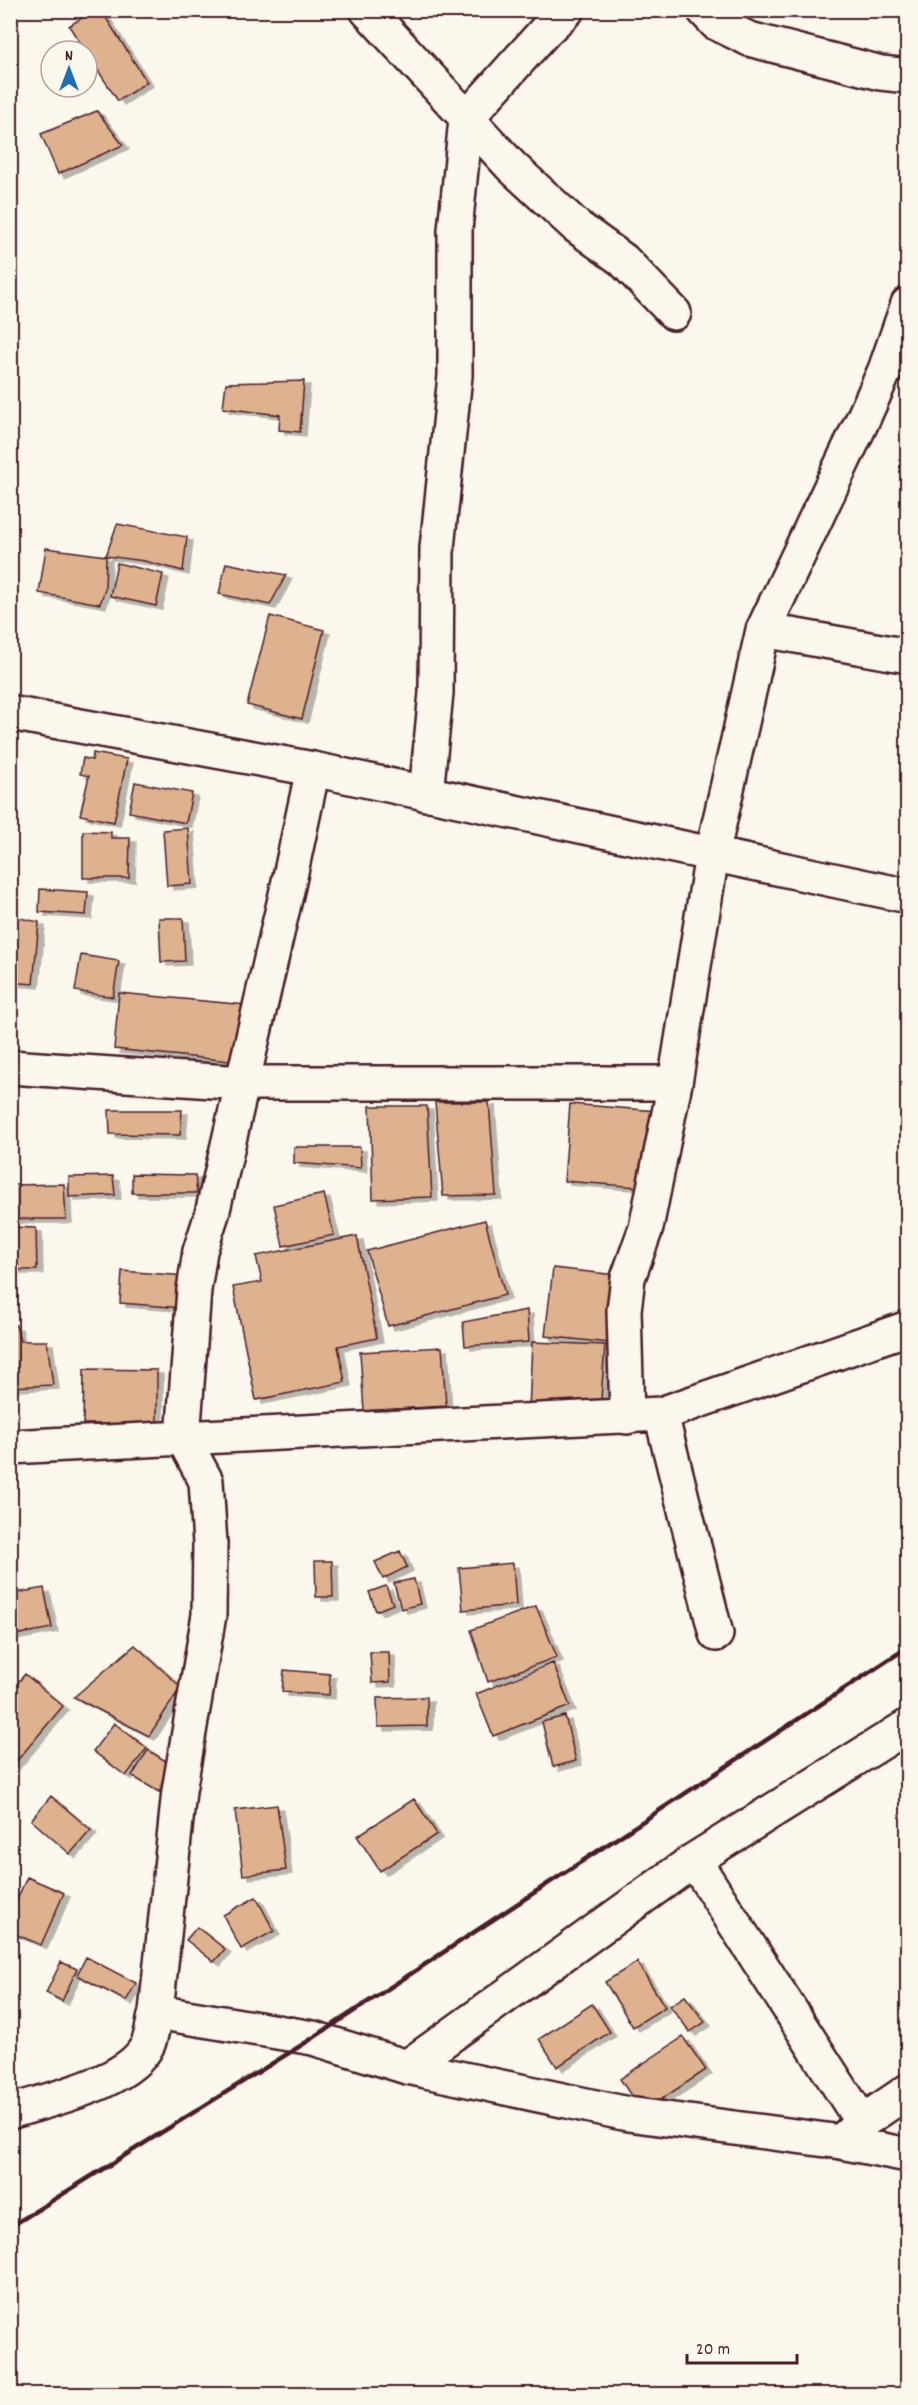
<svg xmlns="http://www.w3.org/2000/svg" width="918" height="2405" font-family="Dekko,sans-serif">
<defs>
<filter id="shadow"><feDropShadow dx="6" dy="4" stdDeviation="0" flood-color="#0004"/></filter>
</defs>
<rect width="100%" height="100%" fill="#fbf7ec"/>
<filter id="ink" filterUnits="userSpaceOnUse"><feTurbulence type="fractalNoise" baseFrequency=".0167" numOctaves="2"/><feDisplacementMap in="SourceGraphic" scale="12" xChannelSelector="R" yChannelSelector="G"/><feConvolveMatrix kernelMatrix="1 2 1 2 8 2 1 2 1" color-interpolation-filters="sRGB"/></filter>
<g filter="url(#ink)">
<path fill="#deb18f" stroke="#4a1f2b" stroke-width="1.5" filter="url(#shadow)" d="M94,10H101L147,82L118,101L69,26Z
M97,111L123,145L58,174L41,134Z
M304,381L300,432L279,430L280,415L223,408L226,383Z
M117,524L187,537L183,571L144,561L106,556Z
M46,548L106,556L105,589L100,604L39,593Z
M117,563L163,574L156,606L110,596Z
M226,563L286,575L270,605L219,594Z
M270,616L324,630L302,719L247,705Z
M93,753L127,759L114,822L80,815L89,776L80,774L83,758L92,760Z
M135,782L192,793L186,823L129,812Z
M188,828L192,884L167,886L163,830Z
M83,831L111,832V838H130L129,878H83Z
M40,889L88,892L86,915L39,912Z
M10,916L39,922L33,984L10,982Z
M159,918H183L185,961L161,962Z
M81,955L119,961L113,997L75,991Z
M119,993L246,1005L240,1062L114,1049Z
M435,1102H489L496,1195L443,1196Z
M570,1104L657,1111L651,1188L564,1181Z
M370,1106H427L432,1197L373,1199Z
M109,1110H182L180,1135L110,1134Z
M294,1147H360L361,1168L294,1163Z
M132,1174L195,1175L197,1193H132Z
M113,1176L115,1195L69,1197V1177Z
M64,1184L66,1219H10V1185Z
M324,1194L334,1235L283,1246L274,1205Z
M485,1220L505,1295L388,1326L367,1251Z
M10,1227L36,1228L37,1270H10Z
M357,1236L377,1338L338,1346L345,1382L256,1400L233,1287L262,1282L256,1256Z
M553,1268L616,1275L609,1343L545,1336Z
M122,1271L186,1276L183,1308L120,1303Z
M527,1310L529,1342L465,1346L463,1322Z
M10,1325H16L20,1341H47L53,1385L10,1387Z
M532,1342L605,1345L600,1413L529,1410Z
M442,1347L446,1406L364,1411L360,1352Z
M84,1369L157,1370V1424H83Z
M400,1551L407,1567L383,1579L375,1562Z
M315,1561H332L333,1597H316Z
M513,1563L516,1605L463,1610L459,1568Z
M414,1579L420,1604L401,1609L394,1583Z
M386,1586L393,1604L376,1611L369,1592Z
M44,1588L52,1628L10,1636V1594Z
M536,1606L557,1657L488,1682L471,1630Z
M135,1645L181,1687L149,1736L74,1697Z
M370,1652H389L390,1682L372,1683Z
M553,1663L570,1706L493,1736L476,1694Z
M284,1670L330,1674L329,1695L282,1692Z
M25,1674L63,1706L10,1769V1692Z
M427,1697V1726L378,1727L377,1698Z
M565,1716L576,1761L553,1767L542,1722Z
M114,1723L147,1748L126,1776L93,1751Z
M148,1750L174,1766L159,1792L132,1776Z
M51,1796L91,1830L70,1854L31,1820Z
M414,1799L437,1834L380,1871L357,1836Z
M277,1805L286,1870L243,1875L235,1810Z
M27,1877L64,1893L41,1945L10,1932V1915Z
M256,1897L274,1931L241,1949L223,1915Z
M197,1927L225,1949L214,1962L186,1940Z
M86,1957L136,1983L126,2001L77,1975Z
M61,1962L77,1969L62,2001L46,1993Z
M637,1962L665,2007L633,2027L605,1982Z
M685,1996L705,2022L690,2032L670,2006Z
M592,2004L610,2032L557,2067L539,2039Z
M683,2037L706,2070L642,2112L620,2079Z"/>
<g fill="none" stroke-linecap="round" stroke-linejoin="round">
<defs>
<path id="street" d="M367,10L512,167L576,226L623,260L674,313
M704,10L716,23L749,39L881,73L908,76
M763,630L908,656
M10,713L313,769L908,896
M426,794L436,693L437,548L455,376V230L466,119L546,30L567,10
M10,1067L242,1083H675
M661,1414L716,1634
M627,1417L624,1310L628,1278L646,1228L675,1083L712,855L763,630L863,419L885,370L908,304
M10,1447L183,1438L194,1290L200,1251L212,1214L288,886L313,769
M694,1860L862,2122
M156,2012L313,2038L407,2067L628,2114L841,2142L908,2155
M407,2067L694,1860L908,1726
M10,2112C49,2099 131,2083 148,2044C152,2034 153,2022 156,2012L179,1791L209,1615L210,1544L206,1481L183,1438L661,1414L908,1328
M847,2136L862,2122L908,2091"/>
</defs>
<use href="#street" stroke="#4a1f2b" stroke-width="38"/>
<use href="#street" stroke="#fbf7ec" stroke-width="33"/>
<path stroke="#4a1f2b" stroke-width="4.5" d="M10,2227L313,2038L908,1647"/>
</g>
</g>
<rect width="918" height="2405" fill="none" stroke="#fbf7ec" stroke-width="36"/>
<rect x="18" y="18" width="882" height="2369" fill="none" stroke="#4a1f2b" stroke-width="2" filter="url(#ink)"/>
<g transform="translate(69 69)"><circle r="28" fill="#fbf7ec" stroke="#b4a19f" stroke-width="1.5"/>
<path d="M0-4.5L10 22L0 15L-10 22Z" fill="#1f6fb2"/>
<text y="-9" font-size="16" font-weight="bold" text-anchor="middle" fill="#4a1f2b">N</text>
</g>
<path d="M687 2354v9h110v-9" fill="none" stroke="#4a1f2b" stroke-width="3"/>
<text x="696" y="2354" font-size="18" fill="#4a1f2b" stroke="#fbf7ec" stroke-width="4.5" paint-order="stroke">20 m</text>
</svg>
